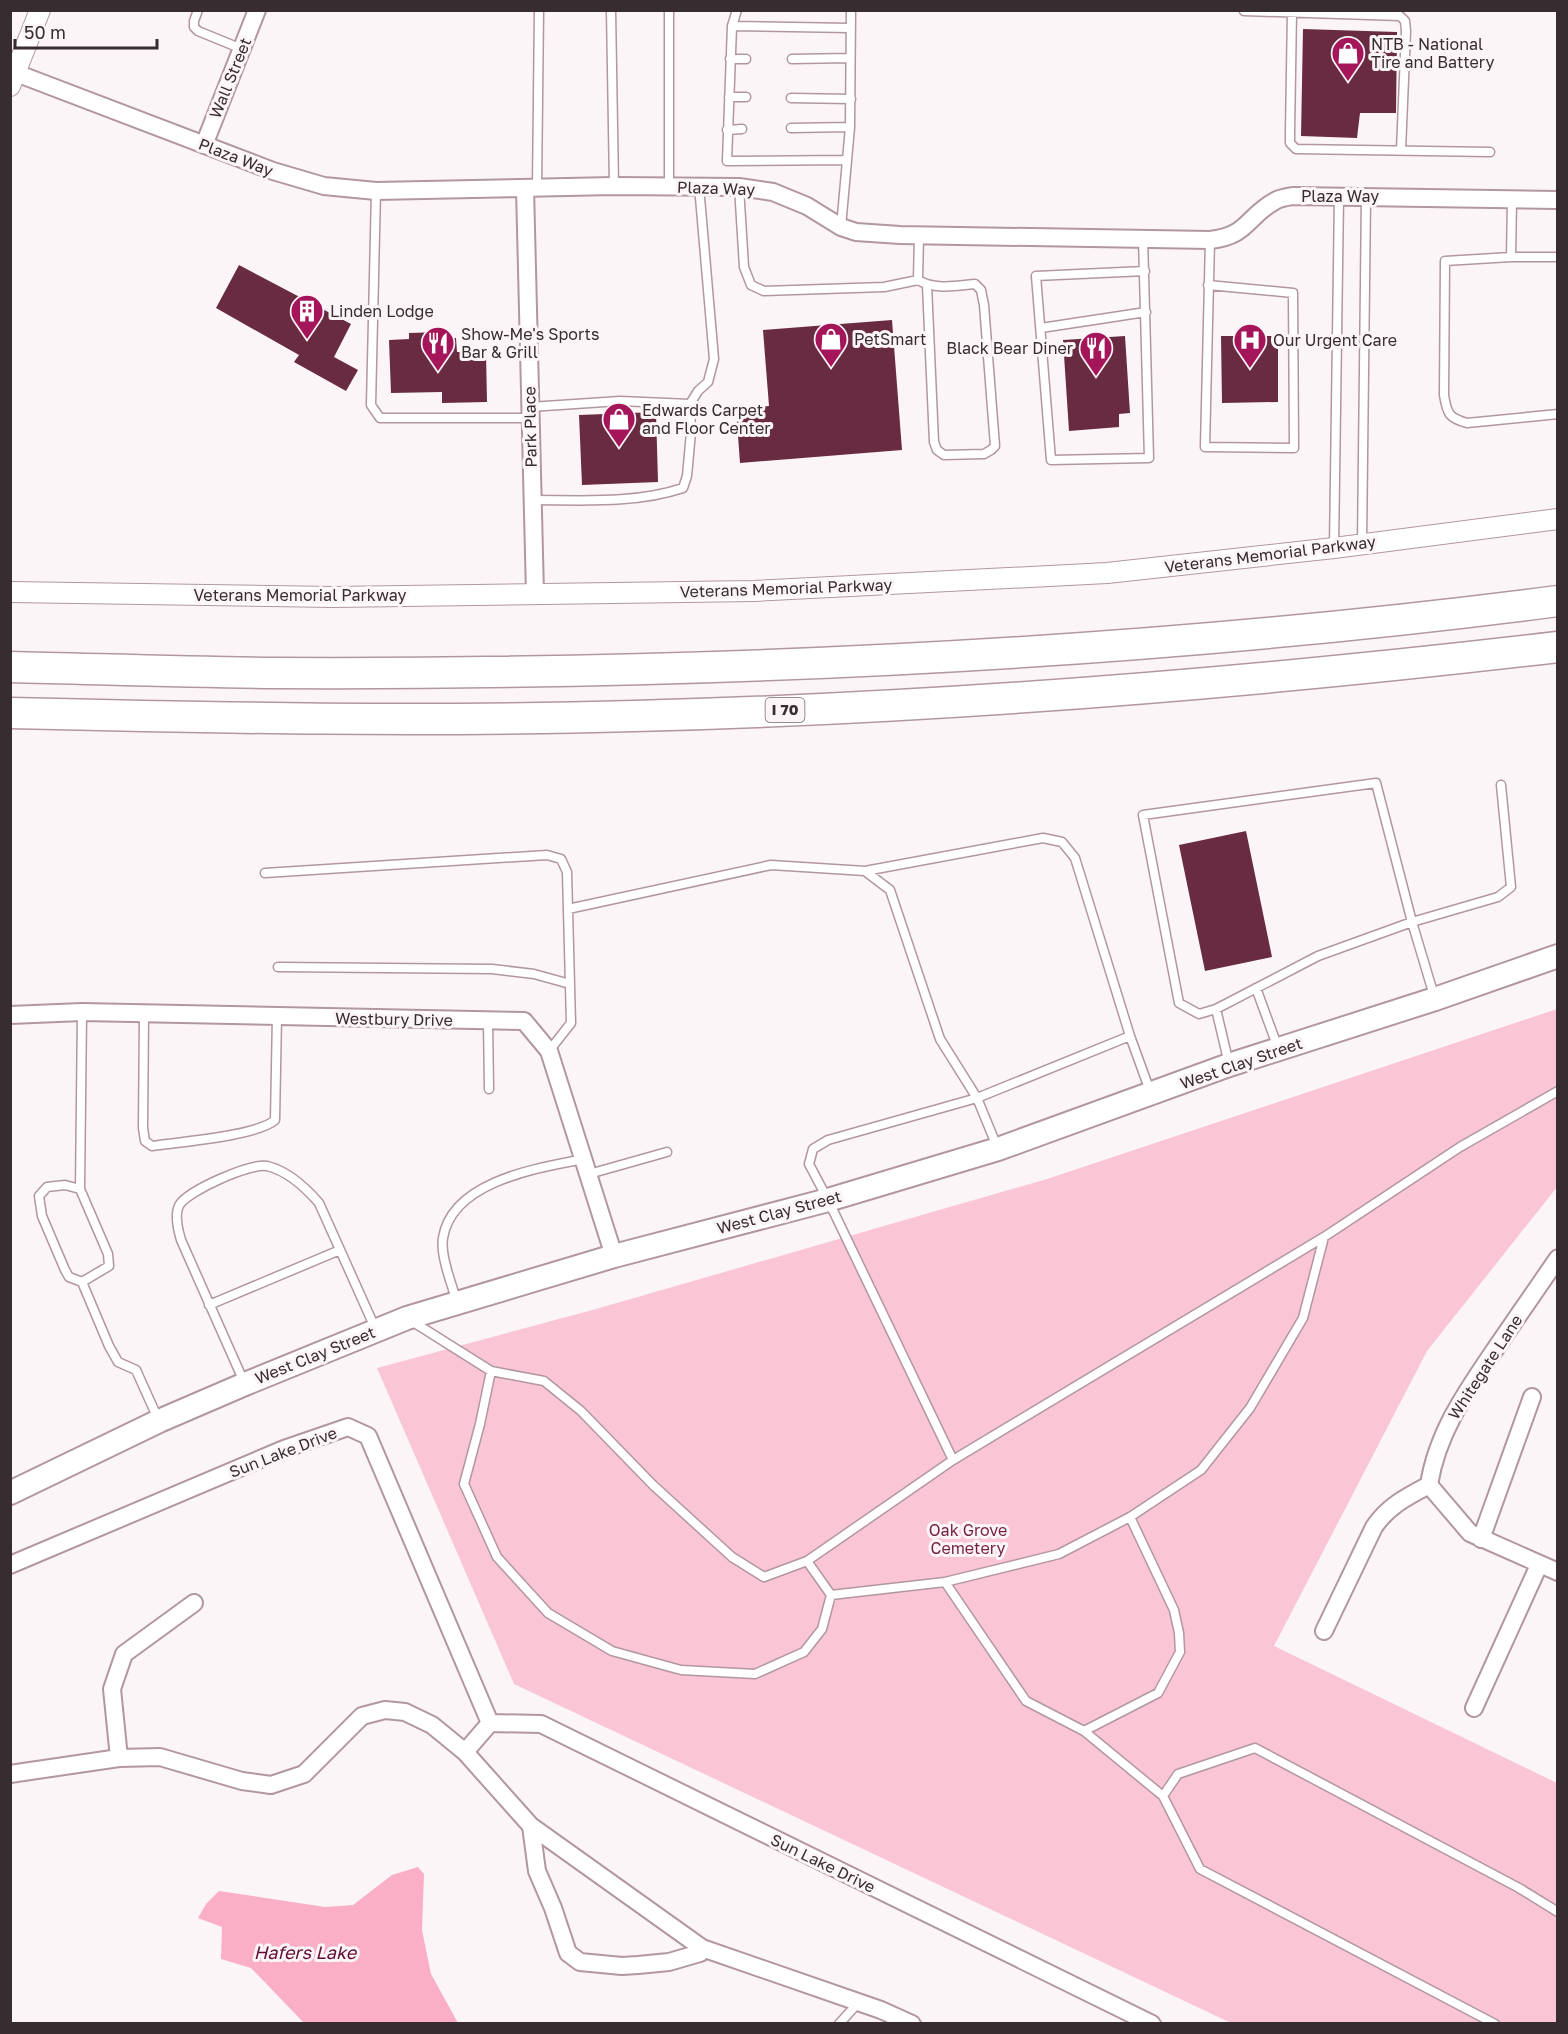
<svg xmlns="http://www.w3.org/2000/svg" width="1568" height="2034" font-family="'Golos Text',sans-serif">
<rect width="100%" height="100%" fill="#fbf5f7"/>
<path fill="#fac5d5" d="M1557,1009V1187L1427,1351L1274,1646L1557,1783V2023H1231L514,1684L377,1368L596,1309L1047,1179Z"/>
<path fill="#fbafc7" d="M418,1867L424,1874L422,1930L431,1974L458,2023H304L251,1968L221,1959L222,1927L198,1918L206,1904L219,1891L325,1907L353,1905L392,1875Z"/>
<path fill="#692b42" d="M1303,29L1397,32L1396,113H1360L1357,138L1301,136Z
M239,265L351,324L334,357L358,370L346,391L294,362L299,355L216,308Z
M892,320L902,450L740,463L736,409L769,406L763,330Z
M442,332L443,338H456L457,352H486L487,402L442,403V392L391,393L389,340L409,339V333Z
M1125,336L1130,413L1119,414V427L1069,431L1063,340Z
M1221,336H1278V402L1222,403Z
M656,412L658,482L582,485L579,415Z
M1246,831L1272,957L1205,971L1179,845Z"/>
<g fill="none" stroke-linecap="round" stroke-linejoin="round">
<defs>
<path id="service" d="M198,10L194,21V27L198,31L242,49
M611,10L614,186
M737,10L732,26L727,161L847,160
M1244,11L1400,16L1405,21L1406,31L1401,150
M1292,12L1290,132V143L1296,149L1490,152
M732,26L850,28
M730,59H746
M792,59L850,58
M729,97H746
M791,98L851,99
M791,128L850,127
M727,130L742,129
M669,186V10
M537,187L539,10
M739,187L744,267L751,285L764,291L884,287L918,280L919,235
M376,191L371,405L380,418H530
M1512,200L1511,257H1558
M841,227L850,127L851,10
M1143,238L1149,458L1051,460L1036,276L1145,271
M1511,257L1445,261L1444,395C1447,414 1449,418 1467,423L1558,414
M918,280C935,290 955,286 975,284L981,290L984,305L995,446L991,450L984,454L944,455L937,450L934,442L927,285
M1208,285L1293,293L1294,448L1205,447L1210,240
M1041,328L1146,312
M530,407L620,401L690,404
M532,500C582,500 635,504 683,488L687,476L691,432L690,404L698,391L708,382L714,359L699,186
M1362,543L1366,196
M1334,548L1339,196
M865,871L1043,838L1062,842L1075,858L1130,1036L1150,1091
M265,873L547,855L561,859L567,872L571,1023L549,1051
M568,909L771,865L865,871L890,890L940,1039L977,1098L998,1149
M278,967L492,969L534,974L570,984
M1256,988L1278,1048
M1435,999L1412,922L1498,897L1511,887L1501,785
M1216,1009L1318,956L1412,922L1376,783L1143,815L1179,1003L1199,1014L1216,1009L1229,1064
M144,1014L143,1128L145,1141L152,1146C179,1142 257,1136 275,1120L277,1016
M488,1021L489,1089
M1130,1036L977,1098L828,1140L813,1149L809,1164L828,1200L953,1460L807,1561L831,1595L945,1582L1026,1701L1084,1731L1163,1796L1200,1869L1495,2024
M589,1174L667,1152
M80,1189L65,1185L47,1187L39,1196L42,1216L65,1270L69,1277L82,1282L109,1346L118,1362L136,1370L159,1421
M82,1282L109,1266L108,1254L80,1189L82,1012
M457,1302C452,1285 440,1255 443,1238C452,1181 538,1168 584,1159
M209,1305L340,1250
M410,1320L491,1371L544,1381L581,1411L653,1485L732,1557L764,1577L807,1561
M491,1371L480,1424L464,1484L497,1557L548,1613L612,1651L681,1670L755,1674L804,1652L822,1629L831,1595
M244,1382L181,1240C178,1230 174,1213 180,1204C190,1190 250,1163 267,1166C288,1171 306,1188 319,1203L376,1330
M953,1460L1324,1237L1460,1147L1558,1091
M945,1582L1059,1554L1130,1517L1201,1470L1250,1408L1303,1318L1324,1237
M1084,1731L1158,1693L1180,1652L1179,1633L1174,1610L1130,1517
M1163,1796L1178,1774L1255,1748L1519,1888L1558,1912
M839,2024L858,2003"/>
<path id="minor" d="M16,73L273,171L324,186L376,191L614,186L739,187L773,192L807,206L841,227L856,232L900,235L1210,240C1248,236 1246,217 1275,201C1280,198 1287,197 1293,196L1558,200
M204,145L257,10
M525,188L535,594
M10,1015L82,1012L524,1021L549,1051L614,1256
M1558,1258C1538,1287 1518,1316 1498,1345C1468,1389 1437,1432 1429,1485L1470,1533L1558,1572
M1481,1539L1532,1397
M10,1565L284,1449L348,1427L368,1436L490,1723
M1324,1631L1374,1527C1388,1506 1408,1496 1429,1485
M1474,1708L1539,1565
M465,1752L490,1723L541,1724L1152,2024
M119,1758L112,1689L124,1654L194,1603
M10,1774L119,1758L160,1757L242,1781L271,1785L304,1774L362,1716L385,1710L405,1712L432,1725L465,1752L531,1826L702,1948L881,2010L912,2024
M531,1826L537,1871L553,1908L568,1953L580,1962L622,1966L638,1965L669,1962L700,1953L702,1948"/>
<path id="tertiary" d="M10,86L40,10
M10,592L333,597L754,591L1107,573L1334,548L1558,519"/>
<path id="secondary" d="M10,1493L159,1421L245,1384L407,1318L614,1256L828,1200L998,1149L1229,1065L1435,999L1558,956"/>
<path id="motorway" d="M10,667C99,669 187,672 275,673C703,675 1133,656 1558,601
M10,713C218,718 426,722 634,716C942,708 1251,683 1558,647"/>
</defs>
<use href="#service" stroke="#b2979f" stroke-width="11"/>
<use href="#minor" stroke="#b2979f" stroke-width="20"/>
<use href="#tertiary" stroke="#b2979f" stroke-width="22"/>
<use href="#secondary" stroke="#b2979f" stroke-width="26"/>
<use href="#motorway" stroke="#b2979f" stroke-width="33"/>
<use href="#service" stroke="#fff" stroke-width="8"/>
<use href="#minor" stroke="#fff" stroke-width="16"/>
<use href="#tertiary" stroke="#fff" stroke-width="20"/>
<use href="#secondary" stroke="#fff" stroke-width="22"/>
<use href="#motorway" stroke="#fff" stroke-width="30"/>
</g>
<defs>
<symbol id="shop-pin" viewBox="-11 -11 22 30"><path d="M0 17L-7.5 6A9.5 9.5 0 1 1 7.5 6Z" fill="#a4155a" stroke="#fbf5f7"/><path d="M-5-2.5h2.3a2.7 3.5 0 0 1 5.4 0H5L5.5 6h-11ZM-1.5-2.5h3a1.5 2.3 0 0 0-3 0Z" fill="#fff"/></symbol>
<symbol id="building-pin" viewBox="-11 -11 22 30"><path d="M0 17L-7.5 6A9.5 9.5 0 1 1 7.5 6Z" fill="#a4155a" stroke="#fbf5f7"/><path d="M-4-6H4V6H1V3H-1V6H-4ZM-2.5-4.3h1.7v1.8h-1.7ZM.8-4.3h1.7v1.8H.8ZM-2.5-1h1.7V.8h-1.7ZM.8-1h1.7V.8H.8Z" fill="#fff"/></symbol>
<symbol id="hospital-pin" viewBox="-11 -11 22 30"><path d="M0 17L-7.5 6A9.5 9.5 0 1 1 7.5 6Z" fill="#a4155a" stroke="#fbf5f7"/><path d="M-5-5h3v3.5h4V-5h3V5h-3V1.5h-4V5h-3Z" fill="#fff"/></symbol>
<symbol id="restaurant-pin" viewBox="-11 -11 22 30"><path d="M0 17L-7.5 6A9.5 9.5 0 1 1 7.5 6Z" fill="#a4155a" stroke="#fbf5f7"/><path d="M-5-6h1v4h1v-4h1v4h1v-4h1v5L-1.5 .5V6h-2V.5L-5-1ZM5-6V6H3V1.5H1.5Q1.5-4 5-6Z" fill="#fff"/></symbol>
</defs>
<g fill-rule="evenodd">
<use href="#shop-pin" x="1329" y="34" width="38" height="52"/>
<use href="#building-pin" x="288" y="292" width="38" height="52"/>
<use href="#shop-pin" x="812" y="320" width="38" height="52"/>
<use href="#hospital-pin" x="1231" y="321" width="38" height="52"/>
<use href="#restaurant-pin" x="419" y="324" width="38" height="52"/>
<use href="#restaurant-pin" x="1077" y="329" width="38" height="52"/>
<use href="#shop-pin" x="600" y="400" width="38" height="52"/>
</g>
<g text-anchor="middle" stroke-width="6" stroke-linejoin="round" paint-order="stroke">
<rect fill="#fbf5f7" stroke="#72686b" stroke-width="1.5" x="765.5" y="698" width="39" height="24" rx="4.5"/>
<g font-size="15" font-weight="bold" fill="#372c2f">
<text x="785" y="715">I 70</text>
</g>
<g font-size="16" fill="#372c2f" stroke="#fbf5f7" text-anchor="start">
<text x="1371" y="50">NTB - National<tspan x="1371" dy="18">Tire and Battery</tspan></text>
<text x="330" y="317">Linden Lodge</text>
<text x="461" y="340">Show-Me's Sports<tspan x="461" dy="18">Bar &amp; Grill</tspan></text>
<text x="854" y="345">PetSmart</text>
<text x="1273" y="346">Our Urgent Care</text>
<text x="1073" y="354" text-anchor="end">Black Bear Diner</text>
<text x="642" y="416">Edwards Carpet<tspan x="642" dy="18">and Floor Center</tspan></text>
</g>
<g font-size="16" fill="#372c2f" stroke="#fbf5f7">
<text transform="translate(230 78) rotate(-68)" y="6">Wall Street</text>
<text transform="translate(236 157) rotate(21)" y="6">Plaza Way</text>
<text transform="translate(716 188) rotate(2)" y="6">Plaza Way</text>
<text x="1340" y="202">Plaza Way</text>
<text transform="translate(530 427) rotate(-91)" y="6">Park Place</text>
<text transform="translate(1270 554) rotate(-7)" y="6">Veterans Memorial Parkway</text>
<text transform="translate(786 588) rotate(-2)" y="6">Veterans Memorial Parkway</text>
<text x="300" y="601">Veterans Memorial Parkway</text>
<text transform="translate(394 1019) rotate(1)" y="6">Westbury Drive</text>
<text transform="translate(1241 1063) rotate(-19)" y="6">West Clay Street</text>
<text transform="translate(779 1212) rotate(-15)" y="6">West Clay Street</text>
<text transform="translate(315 1355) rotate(-22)" y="6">West Clay Street</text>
<text transform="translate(1485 1367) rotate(-57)" y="6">Whitegate Lane</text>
<text transform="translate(283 1452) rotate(-21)" y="6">Sun Lake Drive</text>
<text transform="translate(823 1863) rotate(26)" y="6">Sun Lake Drive</text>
</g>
<g font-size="16" fill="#741f43" stroke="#fbf5f7">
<text x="968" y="1536">Oak Grove<tspan x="968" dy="18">Cemetery</tspan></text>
</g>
<g font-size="18" font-style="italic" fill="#620b34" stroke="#fbf5f7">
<text x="305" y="1959">Hafers Lake</text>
</g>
</g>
<rect width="1568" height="2034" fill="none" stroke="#372c2f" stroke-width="24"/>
<path d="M15 39v9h142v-9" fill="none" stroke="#372c2f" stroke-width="3"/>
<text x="24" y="39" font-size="18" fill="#372c2f" stroke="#fbf5f7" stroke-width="4.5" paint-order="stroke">50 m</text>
</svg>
